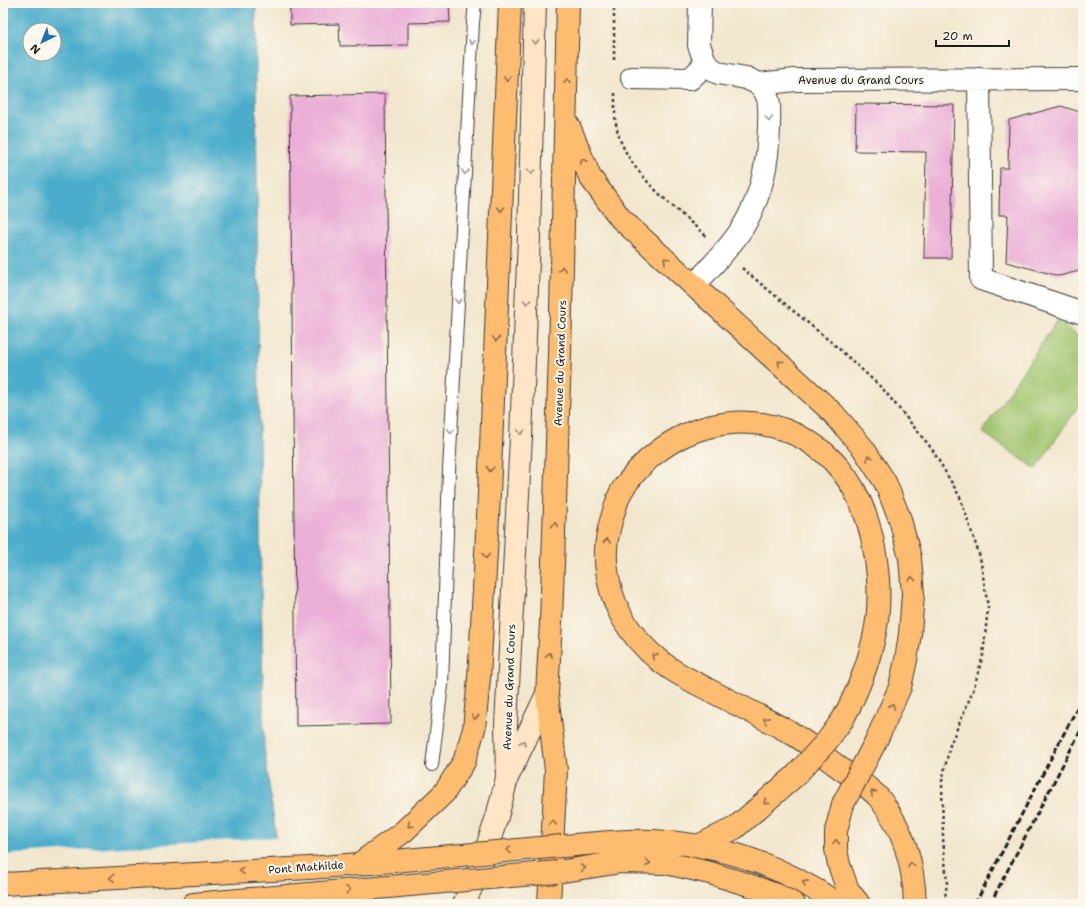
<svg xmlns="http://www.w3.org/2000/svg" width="1086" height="907" font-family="'Shantell Sans',sans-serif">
<rect width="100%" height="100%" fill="#fbf7ec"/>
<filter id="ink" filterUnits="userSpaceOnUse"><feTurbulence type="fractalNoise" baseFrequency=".025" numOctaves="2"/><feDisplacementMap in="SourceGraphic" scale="8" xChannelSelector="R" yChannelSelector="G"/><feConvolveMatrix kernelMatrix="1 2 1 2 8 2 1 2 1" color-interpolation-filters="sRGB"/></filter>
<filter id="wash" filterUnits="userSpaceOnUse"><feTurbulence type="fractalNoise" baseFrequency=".012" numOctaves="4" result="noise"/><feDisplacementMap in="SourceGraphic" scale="16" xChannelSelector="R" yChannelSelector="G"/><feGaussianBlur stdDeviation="0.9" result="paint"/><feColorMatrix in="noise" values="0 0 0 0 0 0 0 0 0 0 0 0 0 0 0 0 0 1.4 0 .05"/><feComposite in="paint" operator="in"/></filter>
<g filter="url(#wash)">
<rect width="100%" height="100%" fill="#f2e7ce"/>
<path fill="#a1c56e" stroke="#5e7045" d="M1057,321L1083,339V399L1036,469L982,432Z"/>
<path fill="#4cadcb" stroke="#346474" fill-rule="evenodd" d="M3,3H256V78L260,528L264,746L276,837L277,904H3ZM30,30H54V54H30Z"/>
<path fill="#f2e7ce" d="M278,837L279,904H3V855Z"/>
<g id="blocks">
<path fill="#ebaed7" d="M290,3H449L450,22L408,23V45L340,46L339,24L290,25Z
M385,94L391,724L296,726L290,96Z
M856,104L954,105L951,258H924L926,152L855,151Z
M1061,106L1083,113V270L1059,276L1006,262L1008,215H999L1000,168H1008L1009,120Z"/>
</g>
</g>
<g filter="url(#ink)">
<use href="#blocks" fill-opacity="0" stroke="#3c3a37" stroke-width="1"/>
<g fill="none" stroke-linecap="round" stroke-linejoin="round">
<defs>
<path id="lane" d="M432,765L442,685L449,471L473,23L475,3"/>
<path id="street" d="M700,3L699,45L706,64L718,73L746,78L759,84L795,80L1083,79
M632,78L690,79L706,64
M979,79L981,279L1083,313
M694,286C710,267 730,248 743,227C762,195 768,163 769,127C769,109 772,97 759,84"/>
<path id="secondary" d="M507,778L506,725L521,437L529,236L535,3
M464,904L481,865L497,817L507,778L547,694"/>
<path id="primary" d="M569,126L590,177L621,219L833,413L863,448L885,482L900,519L910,558L913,594L910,634L906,660L900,687L876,741
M479,678L488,517L510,3
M843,719C858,691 869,663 875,632C879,614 879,596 878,578C873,514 849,454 785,430C753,418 716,421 685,435C662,446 646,459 630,479C627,483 623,488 621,492C618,497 617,503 615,508C607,532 603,552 608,577C614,615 639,648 671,669C683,677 696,683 709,690C736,704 764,718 791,733C810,744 827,759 844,771C855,779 870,787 879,798C904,829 914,864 915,904
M843,804L836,831V849L839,865L848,890L859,904
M562,846C592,844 623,839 653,841C720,844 783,866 838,904
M698,846L735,828L795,776
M557,872L621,862L666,863L710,873L749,885L779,896L794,904
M3,884L309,868L359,864
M193,904L309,894
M549,904L556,770L547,694L551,622L560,354L568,3"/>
</defs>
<use href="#lane" stroke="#3c3a37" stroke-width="14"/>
<use href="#street" stroke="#3c3a37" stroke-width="24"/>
<use href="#secondary" stroke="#3c3a37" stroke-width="24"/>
<use href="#primary" stroke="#3c3a37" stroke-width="24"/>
<path stroke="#3c3a37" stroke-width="2.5" stroke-dasharray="3 3" stroke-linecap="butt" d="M614,3V62
M615,93C615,106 614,120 618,133C629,174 677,209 707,237
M742,268L837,347L883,389L932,449L960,497L980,557L988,607L983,655L973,691L950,745L942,781L943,838L947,883L944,904"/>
<use href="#lane" stroke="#fff" stroke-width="12"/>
<use href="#street" stroke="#fff" stroke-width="22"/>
<use href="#secondary" stroke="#ffe4c6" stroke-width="22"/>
<use href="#primary" stroke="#febc70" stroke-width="22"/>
<path stroke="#1c1c1c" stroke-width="3" stroke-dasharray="6 3" stroke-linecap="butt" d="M975,904L1083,697
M990,904L1083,726"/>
<defs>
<path id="primary-bridge" d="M795,776L827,741L843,719
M843,804L876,741
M359,864L403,832L444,793L464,762L474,729L479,678
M360,864L562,846
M309,894L557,872"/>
</defs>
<use href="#primary-bridge" stroke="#3c3a37" stroke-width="24" stroke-linecap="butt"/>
<use href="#primary-bridge" stroke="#febc70" stroke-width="22"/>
</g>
<defs><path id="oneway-chevron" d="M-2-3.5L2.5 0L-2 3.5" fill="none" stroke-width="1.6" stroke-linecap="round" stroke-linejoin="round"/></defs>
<g stroke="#999">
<use href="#oneway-chevron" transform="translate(472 42) rotate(93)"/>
<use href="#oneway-chevron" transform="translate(769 119) rotate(90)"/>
<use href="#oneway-chevron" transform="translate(465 172) rotate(93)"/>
<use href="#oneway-chevron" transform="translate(458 301) rotate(93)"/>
<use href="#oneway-chevron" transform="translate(451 431) rotate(93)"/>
</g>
<g stroke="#998a7a">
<use href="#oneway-chevron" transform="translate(535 42) rotate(92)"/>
<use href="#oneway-chevron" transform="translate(531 172) rotate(92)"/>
<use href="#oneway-chevron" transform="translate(527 302) rotate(92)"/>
<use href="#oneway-chevron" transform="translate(521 432) rotate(93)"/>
<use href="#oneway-chevron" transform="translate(523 743) rotate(-65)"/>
</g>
<g stroke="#8d6c46">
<use href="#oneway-chevron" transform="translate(507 79) rotate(92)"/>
<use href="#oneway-chevron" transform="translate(567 81) rotate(-89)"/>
<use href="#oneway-chevron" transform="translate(583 161) rotate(-113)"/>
<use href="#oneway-chevron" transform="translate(501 209) rotate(92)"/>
<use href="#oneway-chevron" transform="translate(666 260) rotate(-137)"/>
<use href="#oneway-chevron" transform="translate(562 269) rotate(-89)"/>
<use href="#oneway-chevron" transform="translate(496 339) rotate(92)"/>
<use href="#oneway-chevron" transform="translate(780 363) rotate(-139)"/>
<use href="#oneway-chevron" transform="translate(869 458) rotate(-122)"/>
<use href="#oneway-chevron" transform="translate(490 469) rotate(93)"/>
<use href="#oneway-chevron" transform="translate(555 525) rotate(-88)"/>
<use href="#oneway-chevron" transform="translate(607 541) rotate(-84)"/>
<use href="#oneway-chevron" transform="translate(486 556) rotate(93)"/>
<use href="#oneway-chevron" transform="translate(912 579) rotate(-94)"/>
<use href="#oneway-chevron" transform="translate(549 655) rotate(-86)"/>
<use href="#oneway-chevron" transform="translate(654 656) rotate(-141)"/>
<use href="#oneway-chevron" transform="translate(892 706) rotate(-68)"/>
<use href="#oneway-chevron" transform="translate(475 717) rotate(96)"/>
<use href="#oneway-chevron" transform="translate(766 720) rotate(-152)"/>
<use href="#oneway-chevron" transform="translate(873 793) rotate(-140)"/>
<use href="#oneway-chevron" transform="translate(766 802) rotate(140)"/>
<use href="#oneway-chevron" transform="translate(553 823) rotate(-87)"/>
<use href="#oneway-chevron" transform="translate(410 825) rotate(139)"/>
<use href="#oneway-chevron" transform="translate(836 842) rotate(-92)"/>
<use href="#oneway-chevron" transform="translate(509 850) rotate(175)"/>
<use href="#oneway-chevron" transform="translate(648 863) rotate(1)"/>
<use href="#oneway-chevron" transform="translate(911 865) rotate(-101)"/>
<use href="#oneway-chevron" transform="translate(583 868) rotate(-9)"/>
<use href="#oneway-chevron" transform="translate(242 871) rotate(177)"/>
<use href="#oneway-chevron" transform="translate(112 878) rotate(177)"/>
<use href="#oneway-chevron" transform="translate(805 883) rotate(-152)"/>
<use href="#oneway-chevron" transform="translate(348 890) rotate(-5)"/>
</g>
</g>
<g text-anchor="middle" stroke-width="4" stroke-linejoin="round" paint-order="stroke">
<g font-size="11" fill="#1c1c1c" stroke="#fbf7ec">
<text x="861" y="84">Avenue du Grand Cours</text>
<text transform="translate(560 363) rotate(-88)" y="4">Avenue du Grand Cours</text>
<text transform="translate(509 687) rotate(-88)" y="4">Avenue du Grand Cours</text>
<text transform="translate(306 867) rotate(-4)" y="4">Pont Mathilde</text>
</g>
</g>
<rect width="1086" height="907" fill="none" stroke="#fbf7ec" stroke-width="16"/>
<g transform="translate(42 42) rotate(223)"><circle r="19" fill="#fbf7ec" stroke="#a29f99"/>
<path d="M0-3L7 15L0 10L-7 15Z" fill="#1f6fb2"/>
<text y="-6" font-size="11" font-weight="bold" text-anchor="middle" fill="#1c1c1c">N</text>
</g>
<path d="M936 40v6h73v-6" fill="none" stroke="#1c1c1c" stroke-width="2"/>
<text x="942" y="40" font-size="12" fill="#1c1c1c" stroke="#fbf7ec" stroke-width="3" paint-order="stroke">20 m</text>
</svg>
